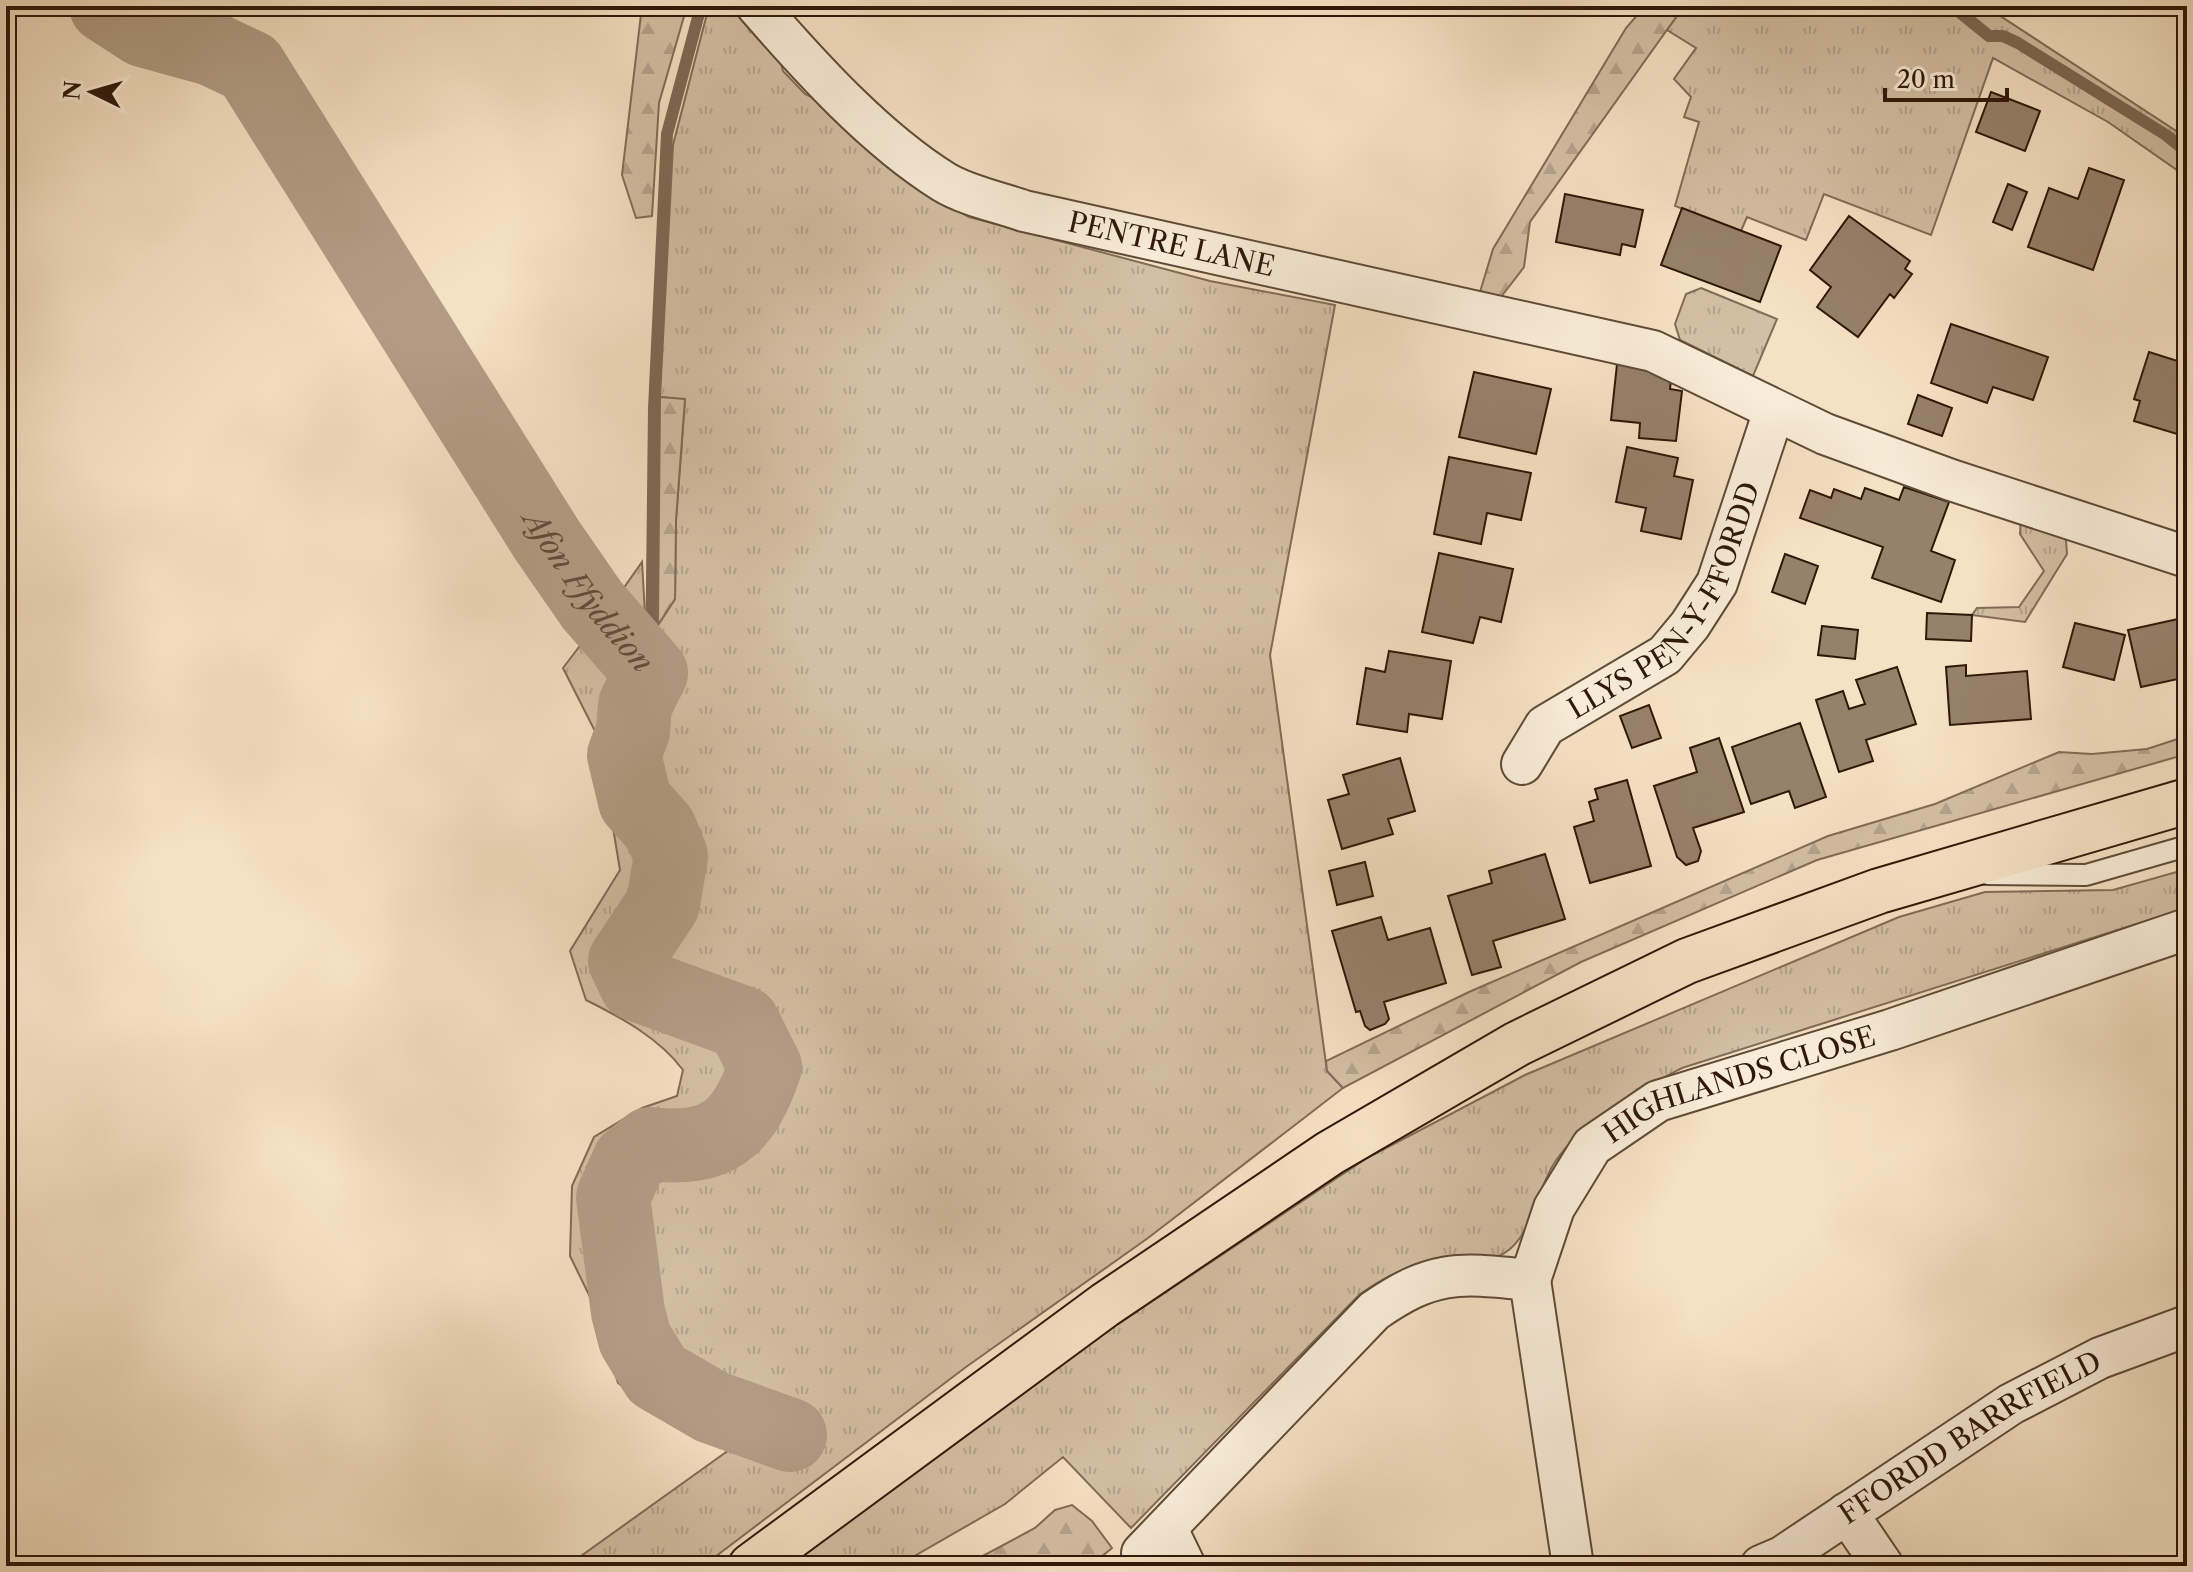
<svg xmlns="http://www.w3.org/2000/svg" width="2193" height="1572" font-family="'Libre Caslon Text',serif">
<defs>
<pattern id="grass-tufts" width="24" height="20" patternUnits="userSpaceOnUse" patternTransform="scale(2)"><rect width="24" height="20" fill="#d3bfa3"/><path d="M3 7l-1-3M5 7V3M7 7l1-3M15 17l-1-3M17 17v-4M19 17l1-3" fill="none" stroke="#b5a38b"/></pattern>
<pattern id="forest-firs" width="22" height="20" patternUnits="userSpaceOnUse" patternTransform="scale(2)"><rect width="22" height="20" fill="#d3bfa3"/><path d="M5 1l3.5 6h-7zM16 11l3.5 6h-7z" fill="#b5a38b"/></pattern>
</defs>
<rect width="100%" height="100%" fill="#f5e1c3"/>
<filter id="stains"><feTurbulence type="fractalNoise" baseFrequency=".0025" numOctaves="4"/><feColorMatrix values="0 0 0 0 .2 0 0 0 0 .09 0 0 0 0 .02 0 0 0 .5 -.17"/></filter>
<radialGradient id="worn" r=".72"><stop offset=".6" stop-color="#630" stop-opacity="0"/><stop offset="1" stop-color="#630" stop-opacity=".3"/></radialGradient>
<path fill="url(#grass-tufts)" stroke="#816c56" stroke-width="2" d="M709,6H742L777,46L783,71L805,94L841,112L914,185L969,217L1210,281L1335,305L1270,655L1327,1071L1343,1088L1148,1238L966,1367L703,1566H567L729,1450L670,1423L618,1383L592,1301L570,1256L572,1186L594,1137L642,1108L677,1096L683,1070C659,1038 622,1018 586,1000L570,951L620,870L598,737L563,668L598,622L635,667C622,687 629,699 626,720C624,732 614,743 614,755C611,801 656,825 657,861C658,894 634,929 620,958L637,991L742,1040L756,1067C750,1091 739,1122 712,1131C700,1136 682,1131 669,1132C636,1136 608,1164 606,1198C605,1211 609,1228 611,1241L602,1252C610,1289 625,1366 658,1388C691,1410 730,1422 759,1449L801,1428C759,1412 707,1399 670,1372C635,1347 625,1270 627,1229C628,1207 635,1184 639,1162L653,1154L700,1151L734,1139L765,1106L776,1066L749,1020L641,979L631,963L673,901L676,862L673,835L656,803L642,787L634,756L641,715L656,672L658,625L675,599L676,520L685,400L660,397L673,145Z
M1684,6H1985L2187,138V177L2108,122L1993,58L1931,235L1824,194L1806,240L1747,217L1741,231L1675,206L1699,122L1684,117L1691,97L1674,79L1696,48L1667,30Z
M1701,288L1777,319L1753,376L1680,340L1675,324L1686,294Z
M2021,517L2047,525L2066,540L2067,554L2025,622L1972,615L1977,608L2019,607L2044,571L2020,534Z
M642,562L647,649L609,609Z
M2187,869V908L1682,1068C1634,1093 1586,1117 1555,1162C1537,1189 1534,1228 1510,1249C1488,1268 1452,1260 1426,1264C1401,1268 1381,1280 1360,1294L1131,1528L1063,1457L1005,1504L897,1566H784L1109,1330L1367,1158L1525,1075L1899,917L1985,892L2113,890Z"/>
<path fill="url(#forest-firs)" stroke="#816c56" stroke-width="2" d="M642,6H687L659,103L652,216L636,218L622,175Z
M1645,6H1684L1530,222L1524,267L1501,297L1480,292L1493,249L1626,28Z
M660,397L685,399L676,520L675,599L658,625Z
M2187,736V754L1817,860L1581,962L1343,1088L1327,1071L1326,1061L1469,992L1828,836L1935,804L2059,752L2092,754L2147,749Z
M1072,1505L1092,1521L1112,1548L1090,1566H964L1035,1528L1055,1510Z"/>
<g fill="none" stroke-linecap="round" stroke-linejoin="round">
<path stroke="#7e6853" stroke-width="12" d="M1952,6L1989,36H2003L2018,43L2166,135L2187,152
M651,673L654,409L667,134L701,6"/>
<path stroke="#b29d84" stroke-width="74" id="s1" d="M106,6L143,30L212,49L250,67L547,540L592,605L651,673L635,705L633,731L624,755L635,801L660,829L671,856L663,904L625,961L636,984L743,1023L765,1067C744,1129 718,1152 650,1144L629,1161L613,1197L628,1312L635,1339L657,1375L712,1407L790,1435"/>
</g>
<path fill="#96816a" stroke="#2f1809" stroke-width="2" d="M1991,92L2040,111L2025,151L1976,132Z
M2089,168L2124,180L2093,270L2028,247L2049,188L2078,199Z
M2008,184L2027,192L2012,230L1993,222Z
M1565,194L1643,210L1635,247L1622,244L1620,255L1556,242Z
M1682,208L1781,246L1760,302L1661,265Z
M1849,216L1910,261L1905,269L1912,274L1894,298L1890,294L1858,337L1817,307L1831,287L1810,270Z
M1951,324L2048,357L2033,400L1993,387L1987,403L1931,383Z
M2149,352L2187,364V437L2134,421L2140,401L2134,399Z
M1617,364L1672,371L1670,389L1682,391L1676,441L1639,438L1640,423L1611,420Z
M1474,372L1551,389L1536,454L1459,437Z
M1918,395L1952,408L1942,436L1908,424Z
M1627,447L1678,458L1674,476L1693,480L1681,539L1641,531L1646,508L1616,502Z
M1449,457L1531,473L1521,520L1487,513L1481,544L1434,534Z
M1904,487L1949,502L1931,551L1955,560L1941,602L1872,578L1883,547L1800,518L1810,490L1831,498L1834,489L1861,499L1865,488L1899,500Z
M1439,553L1513,569L1501,622L1480,617L1473,643L1422,632Z
M1785,554L1818,566L1805,604L1772,592Z
M1927,613L1972,615L1971,641L1926,639Z
M2187,617V677L2141,687L2128,630Z
M2075,623L2125,635L2114,680L2063,667Z
M1822,626L1858,630L1855,659L1818,655Z
M1389,651L1451,661L1442,719L1409,714L1407,732L1357,724L1366,668L1385,672Z
M1966,665V676L2027,671L2031,719L1950,725L1946,667Z
M1897,667L1916,724L1866,740L1873,761L1839,772L1816,700L1843,691L1849,709L1865,704L1856,680Z
M1649,705L1661,738L1632,748L1620,716Z
M1800,723L1826,797L1795,808L1789,791L1751,804L1732,747Z
M1719,738L1744,812L1693,828L1701,851L1698,861L1686,865L1677,857L1654,786L1697,772L1690,748Z
M1400,758L1415,811L1388,819L1393,834L1342,849L1328,800L1349,794L1343,775Z
M1627,780L1651,866L1590,883L1574,827L1594,821L1589,802L1598,799L1595,789Z
M1545,854L1565,919L1493,941L1501,967L1472,975L1448,896L1492,883L1489,871Z
M1365,862L1373,896L1337,905L1329,871Z
M1381,917L1388,940L1430,928L1446,983L1384,1002L1389,1019L1385,1024L1370,1030L1365,1026L1360,1011L1356,1012L1332,931Z"/>
<g fill="none" stroke-linecap="round" stroke-linejoin="round">
<defs>
<path id="service" d="M1987,874L2086,875L2187,846"/>
<g id="minor">
<path id="s2" d="M757,6C810,67 875,139 944,182C967,196 999,202 1024,211L1653,351L1825,434L1951,480L2187,557"/>
<path id="s3" d="M1522,764L1545,726L1665,655L1690,625L1717,583L1774,411"/>
<path d="M1530,1280L1573,1566"/>
<path d="M1847,1513L1883,1566"/>
<path d="M1167,1529L1185,1566"/>
<path id="s4" d="M1142,1553L1374,1311C1434,1269 1459,1273 1530,1280L1554,1208L1592,1146L1658,1101L1890,1030L2187,929"/>
<path id="s5" d="M1761,1566L1782,1557L2011,1404L2100,1358L2187,1326"/>
</g>
<path id="primary" d="M751,1566L1105,1305L1330,1153L1517,1044L1687,961L1879,891L2187,801"/>
</defs>
<use href="#service" stroke="#604a38" stroke-width="24"/>
<use href="#minor" stroke="#604a38" stroke-width="44"/>
<use href="#primary" stroke="#2f1809" stroke-width="48"/>
<use href="#service" stroke="#f8ecd8" stroke-width="20"/>
<use href="#minor" stroke="#f8ecd8" stroke-width="40"/>
<use href="#primary" stroke="#f5e1c3" stroke-width="44"/>
</g>
<g text-anchor="middle" stroke-width="6" stroke-linejoin="round" paint-order="stroke">
<g font-size="28" fill="#2f1809" stroke="#f8ecd8">
<text dy="10" stroke="none"><textPath href="#s2" startOffset="494">PENTRE LANE</textPath></text>
<text dy="10" stroke="none"><textPath href="#s3" startOffset="226">LLYS PEN-Y-FFORDD</textPath></text>
<text dy="10" stroke="none"><textPath href="#s4" startOffset="810">HIGHLANDS CLOSE</textPath></text>
<text dy="10" stroke="none"><textPath href="#s5" startOffset="246">FFORDD BARRFIELD</textPath></text>
</g>
<g font-size="30" font-style="italic" fill="#634d3a" stroke="#f8ecd8">
<text dy="10" stroke="none"><textPath href="#s1" startOffset="782">Afon Ffyddion</textPath></text>
</g>
</g>
<rect width="2193" height="1572" fill="none" stroke="#f5e1c3" stroke-width="32"/>
<rect x="8" y="8" width="2177" height="1556" fill="none" stroke="#2f1809" stroke-width="4"/>
<rect x="16" y="16" width="2161" height="1540" fill="none" stroke="#2f1809" stroke-width="2"/>
<g transform="translate(92 92) rotate(275)" stroke="#f8ecd8" stroke-width="6" paint-order="stroke">
<path d="M0-6L14 30L0 20L-14 30Z" fill="#2f1809"/>
<text y="-12" font-size="22" font-weight="bold" text-anchor="middle" fill="#2f1809">N</text>
</g>
<path d="M1885 88v12h122v-12" fill="none" stroke="#2f1809" stroke-width="4"/>
<text x="1897" y="88" font-size="24" fill="#2f1809" stroke="#f8ecd8" stroke-width="6" paint-order="stroke">20 m</text>
<rect width="100%" height="100%" filter="url(#stains)"/>
<rect width="100%" height="100%" fill="url(#worn)"/>
</svg>
